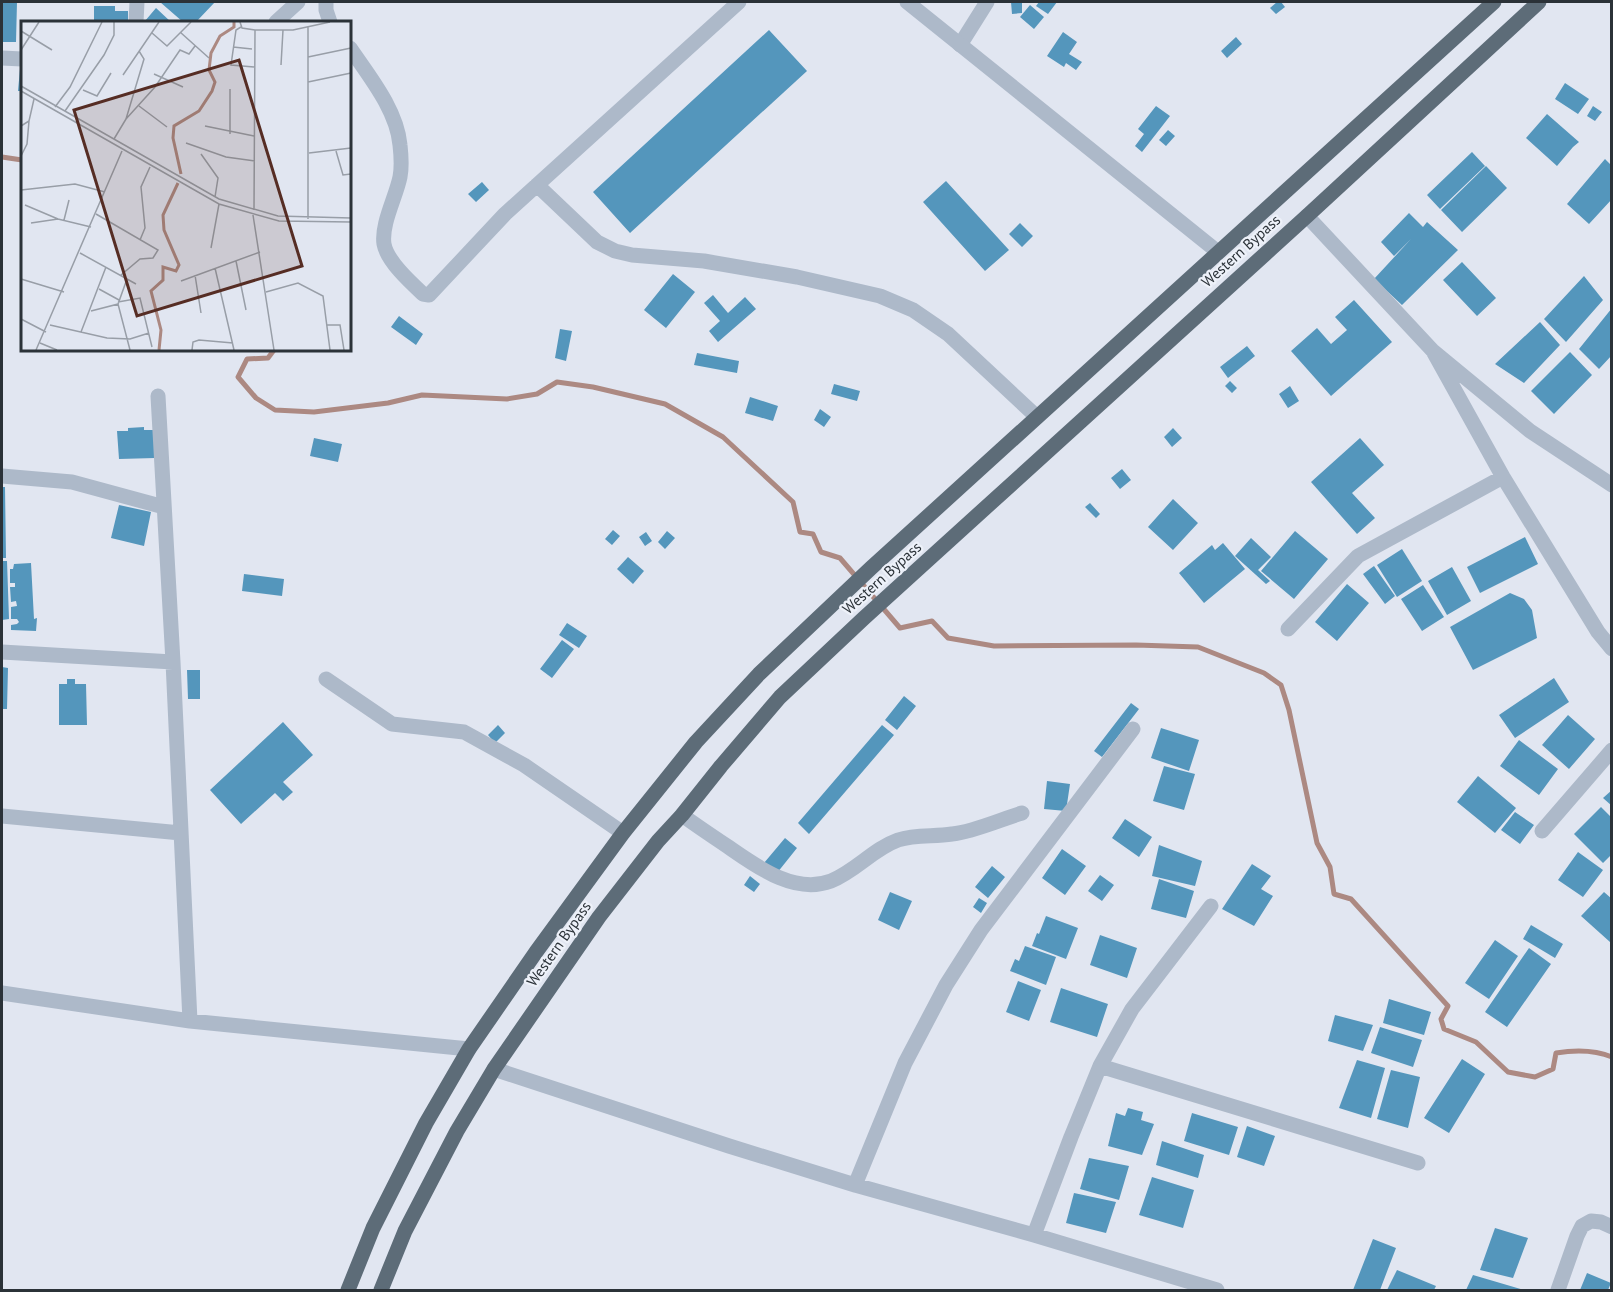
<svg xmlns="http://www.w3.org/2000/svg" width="1613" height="1292" font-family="'PT Sans',sans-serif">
<rect width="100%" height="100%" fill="#e1e6f1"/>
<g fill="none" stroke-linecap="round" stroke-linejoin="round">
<path stroke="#ac8982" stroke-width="5" d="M2,157L22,160
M274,350L268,358L247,359L238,377L256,398L275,410L314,412L388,403L422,395L507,399L537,394L557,382L593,387L665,404L723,437L793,502L800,532L813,534L821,552L840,558L900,628L932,621L948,638L994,646L1136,645L1198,647L1264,673L1281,685L1289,710L1317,843L1330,867L1334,894L1351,899L1448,1006L1441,1019L1444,1029L1476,1042L1508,1072L1535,1077L1553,1069L1556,1053C1574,1050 1595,1050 1612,1057"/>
</g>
<path fill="#5496bc" d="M2,2H17L16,42H2Z
M160,2H215L196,22H183Z
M1011,2H1022V13L1012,14Z
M1039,2H1057L1048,14L1036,6Z
M1277,2H1281L1285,7L1276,14L1270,8Z
M1030,5L1044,17L1034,29L1020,17Z
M94,6H115V11H128V22H94Z
M156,8L171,22H146L145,21Z
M769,30L807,71L630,233L593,192Z
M1063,32L1077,42L1069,54L1082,62L1076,70L1066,63L1064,67L1047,56Z
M1236,37L1242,44L1227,58L1221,51Z
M20,69H22V91H18Z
M1565,83L1589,99L1578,114L1555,99Z
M1156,106L1170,116L1142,152L1135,146L1144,134L1138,129Z
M1593,106L1602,112L1595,121L1587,116Z
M1547,114L1579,142L1573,147L1557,166L1526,138Z
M1168,130L1175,136L1166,146L1159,140Z
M1472,152L1485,166L1440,209L1427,195Z
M1605,159L1612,166V199L1589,224L1567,204Z
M1486,166L1507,188L1462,232L1441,210Z
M946,181L1009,250L985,271L923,202Z
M482,182L489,190L476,202L468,194Z
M1409,213L1423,227L1427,222L1458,250L1402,305L1374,279L1411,239L1394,256L1381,242Z
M1020,223L1033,236L1022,247L1009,234Z
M1462,262L1496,298L1477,316L1443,280Z
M673,274L695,292L666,328L644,310Z
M1584,276L1603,300L1566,342L1544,319Z
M713,295L728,313L745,297L756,309L718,342L709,331L720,321L704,303Z
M1354,300L1392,342L1331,396L1291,351L1317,328L1331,344L1347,330L1335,317Z
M1612,308V355L1599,369L1579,349Z
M399,316L423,334L416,345L391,327Z
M1540,322L1560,345L1524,383L1495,364Z
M560,329L572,331L566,361L555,358Z
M1247,346L1255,356L1228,378L1220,367Z
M1570,352L1592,375L1554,414L1531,391Z
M697,353L739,361L737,373L694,365Z
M1230,381L1237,388L1232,393L1225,386Z
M834,384L860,391L857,401L831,394Z
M1290,386L1299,401L1288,408L1279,394Z
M750,397L778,406L773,421L745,413Z
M820,409L831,417L824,427L814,420Z
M144,427V430H154L155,458L119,459L117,431H128V428Z
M1173,428L1182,438L1172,447L1164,437Z
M314,438L342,444L338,462L310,456Z
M1360,438L1384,465L1352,493L1375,518L1357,534L1311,482Z
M1122,469L1131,480L1120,489L1111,478Z
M2,487H5L6,558H2Z
M1173,499L1198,523L1173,550L1148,527Z
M1090,503L1100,514L1096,518L1085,507Z
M119,505L151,512L144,546L111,538Z
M613,530L620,536L612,545L605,539Z
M667,531L675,538L665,549L658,542Z
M1295,531L1328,559L1294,599L1261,571Z
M646,532L652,541L645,546L639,537Z
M1525,537L1538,564L1480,593L1467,567Z
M1251,538L1271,557L1258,570L1270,581L1266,584L1235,556Z
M1223,543L1245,569L1204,603L1179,573L1212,545L1215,550Z
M1402,549L1422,581L1397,597L1377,565Z
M628,557L644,571L633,584L617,569Z
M2,561H7L9,619L2,620Z
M31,563L34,619L37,618L36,631L11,630V625L17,624L19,622L17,619H11V607L17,606L16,601L11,602L10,587H15V583H10V569H13L14,564Z
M1374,566L1395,596L1385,604L1363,574Z
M1452,567L1471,601L1447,615L1428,581Z
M244,574L284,579L282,596L242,591Z
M1347,584L1369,603L1337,641L1315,622Z
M1423,585L1444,617L1422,631L1401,599Z
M1510,593L1524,599L1532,610L1537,638L1473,670L1450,627Z
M567,623L587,636L579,648L559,635Z
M562,640L574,649L552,678L540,669Z
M2,667L8,668L7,709H2Z
M187,670H200V699H188Z
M1554,678L1569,702L1515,738L1499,715Z
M67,679H75V684H86L87,725H59V684H67Z
M904,696L916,706L897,730L885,720Z
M1131,703L1139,709L1102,757L1094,751Z
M1568,715L1595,739L1569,769L1542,745Z
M283,722L313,755L283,782L293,792L283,801L275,793L241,824L210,790Z
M498,725L505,733L495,743L488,735Z
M882,725L894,735L809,834L798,823Z
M1161,728L1199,740L1189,771L1151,758Z
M1519,740L1558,769L1539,795L1500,766Z
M1164,766L1195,774L1184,810L1153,801Z
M1478,776L1516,808L1495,833L1457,802Z
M1047,781L1070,784L1066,811L1044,809Z
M1612,790V806L1603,798Z
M1601,807L1612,818V854L1603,863L1574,834Z
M1515,812L1534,825L1520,844L1501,830Z
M1125,819L1152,837L1139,857L1112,838Z
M785,838L797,848L777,873L764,863Z
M1159,845L1202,861L1195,886L1152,876Z
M1062,849L1086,866L1065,895L1042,878Z
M1578,852L1603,870L1583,897L1558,880Z
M1252,864L1271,876L1261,889L1273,896L1254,926L1222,909Z
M992,866L1005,877L988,898L975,887Z
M1100,875L1114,885L1102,901L1088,891Z
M750,876L760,884L754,892L744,885Z
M1159,879L1194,891L1186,918L1151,909Z
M890,892L912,901L899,930L878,920Z
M1604,892L1612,899V940L1610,942L1581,916Z
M979,898L987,903L981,913L973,907Z
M1046,916L1078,928L1066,959L1032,946L1037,933L1039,934Z
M1531,925L1563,944L1555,958L1523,939Z
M1100,935L1137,948L1127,978L1090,965Z
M1495,940L1518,956L1489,999L1465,983Z
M1025,946L1056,957L1046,985L1010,971L1015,959L1019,961Z
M1529,948L1551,964L1507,1027L1485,1012Z
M1018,981L1041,990L1029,1021L1006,1012Z
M1061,988L1108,1004L1097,1037L1050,1022Z
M1389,999L1431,1012L1424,1035L1383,1023Z
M1335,1015L1373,1025L1363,1051L1328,1041Z
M1380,1027L1422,1040L1413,1067L1371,1053Z
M1462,1059L1485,1074L1449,1133L1424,1118Z
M1357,1060L1385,1068L1371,1118L1339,1108Z
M1391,1070L1420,1077L1408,1128L1377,1119Z
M1128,1108L1143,1112L1141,1120L1154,1124L1142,1155L1108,1146L1116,1113L1125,1116Z
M1192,1113L1238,1127L1229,1155L1184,1141Z
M1247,1126L1275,1136L1264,1166L1237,1157Z
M1162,1141L1204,1155L1198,1178L1156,1165Z
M1089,1158L1129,1166L1119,1200L1080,1189Z
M1152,1177L1194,1190L1183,1228L1139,1215Z
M1074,1193L1116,1202L1106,1233L1066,1223Z
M1495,1228L1528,1238L1513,1278L1480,1270Z
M1373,1239L1396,1248L1380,1290H1353Z
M1397,1270L1436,1286L1434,1290H1387Z
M1587,1273L1611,1283L1608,1290H1580Z
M1473,1275L1524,1290H1466Z"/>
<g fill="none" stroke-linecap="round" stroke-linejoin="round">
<path stroke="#adb9c9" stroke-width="15" d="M326,2V10L330,22
M136,22L137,2
M276,22L298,2
M960,45L987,2
M350,48C369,76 397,110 400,145C401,154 402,167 400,177C396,197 381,224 384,244C387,261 410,282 423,294L429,295L505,214L739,2
M2,58L22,59
M537,185L597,242L615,251L632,255L704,261L797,277L880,296L913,310L948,334L1037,417
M1307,216L1433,351
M158,396L173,662L190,1021
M2,476L72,482L164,507
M1612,485L1530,431L1433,351L1503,477L1598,632L1612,649
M1288,629L1358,556L1503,477
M2,652L173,662
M326,679L392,724L464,732L524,765L623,833
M682,815C697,826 712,836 727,846C756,866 794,895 831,881C856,871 873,849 898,840C916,834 934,837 952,834C973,832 1002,819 1022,813
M2,816L181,833
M1542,831L1612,750
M2,993L190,1021L469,1049
M1100,1066L1418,1163
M494,1069L729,1146L855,1185L1034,1235L1217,1290
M855,1185L905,1063L946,985L981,930L1133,729
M1034,1235L1071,1137L1100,1066L1132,1009L1211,906
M1558,1290L1577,1236L1582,1226L1591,1221L1601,1222L1612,1227"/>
<path stroke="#adb9c9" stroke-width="15" d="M907,2L1218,252"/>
<path stroke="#5d6c78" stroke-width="15" d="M348,1290L373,1228L426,1123L469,1049L536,952L623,833L696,742L759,674L871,568L1494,2
M381,1290L405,1231L457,1131L494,1069L599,917L658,841L682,815L721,766L780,697L864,618L1307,216L1539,2"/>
</g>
<g text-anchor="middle" stroke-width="4.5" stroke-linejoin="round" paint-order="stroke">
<g font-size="15" fill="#2b3238" stroke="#edf1f9">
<text transform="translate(1241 251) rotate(-42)" y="5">Western Bypass</text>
<text transform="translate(882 578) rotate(-42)" y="5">Western Bypass</text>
<text transform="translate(559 944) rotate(-55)" y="5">Western Bypass</text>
</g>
</g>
<g transform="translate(21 21)">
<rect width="330" height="330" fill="#e1e6f1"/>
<path fill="none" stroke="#ac8982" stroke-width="3" d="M160,153L152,117L153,105L178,90L191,70L194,61L188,49L190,32L199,15L213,6V1M138,329L140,309L130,270L142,259V246L155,250L158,244L143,209L142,194L157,162"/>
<path fill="none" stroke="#989ea7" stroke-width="1.5" d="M219,1L221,7L234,9M220,6L215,9L210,44L233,46M287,6V198M0,10L31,29M159,11L188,37M131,12L146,25L170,1M212,26L231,28M0,29L18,1M118,30L123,38L105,98L134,66L159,29L168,33L174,25M287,36L330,27M260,44L262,9M133,53L162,66M102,54L138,1M287,61L330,52M0,65L198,178L257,195L330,197M209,68V113M62,69L76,75L90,52M0,70L198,183L258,200L330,201M118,85L146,106M34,86L49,66L81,1M44,90L83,34L93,14V1M0,105L8,100L13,78M184,105L233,115M93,118L105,98M165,122L205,136L234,140M315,130L322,154L330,153M288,132L330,127M180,133L197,157L194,176M0,135L6,123L8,100M0,169L54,163L84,171M4,184L37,198M233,189L234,9H272L309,1M75,193L137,229L132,237L119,238L100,254M232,194L253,329M43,199L48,179M10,202L37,198L70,206M119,219L124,207L120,166L129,146M190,227L198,183M59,232L115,263M215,240L225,289M194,247L213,329M174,254L180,292M0,258L43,271M160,260L239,231M78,268L98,279M245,271L277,262L302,275L309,329M97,281L119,277L131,326M97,283L109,329M70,290L97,283L106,258M0,298L25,311M29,304L86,317L109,318L128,312M306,304H319L323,329M60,311L85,246M19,322L36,329M15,329L101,130M171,329L172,321L178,319L212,322"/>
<path fill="#562d24" fill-opacity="0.15" stroke="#562d24" stroke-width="3" d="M218,39L281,245L116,295L53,89Z"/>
<rect width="330" height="330" fill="none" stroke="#2b3238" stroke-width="3"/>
</g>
<rect width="1613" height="1292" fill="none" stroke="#2b3238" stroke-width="6"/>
</svg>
